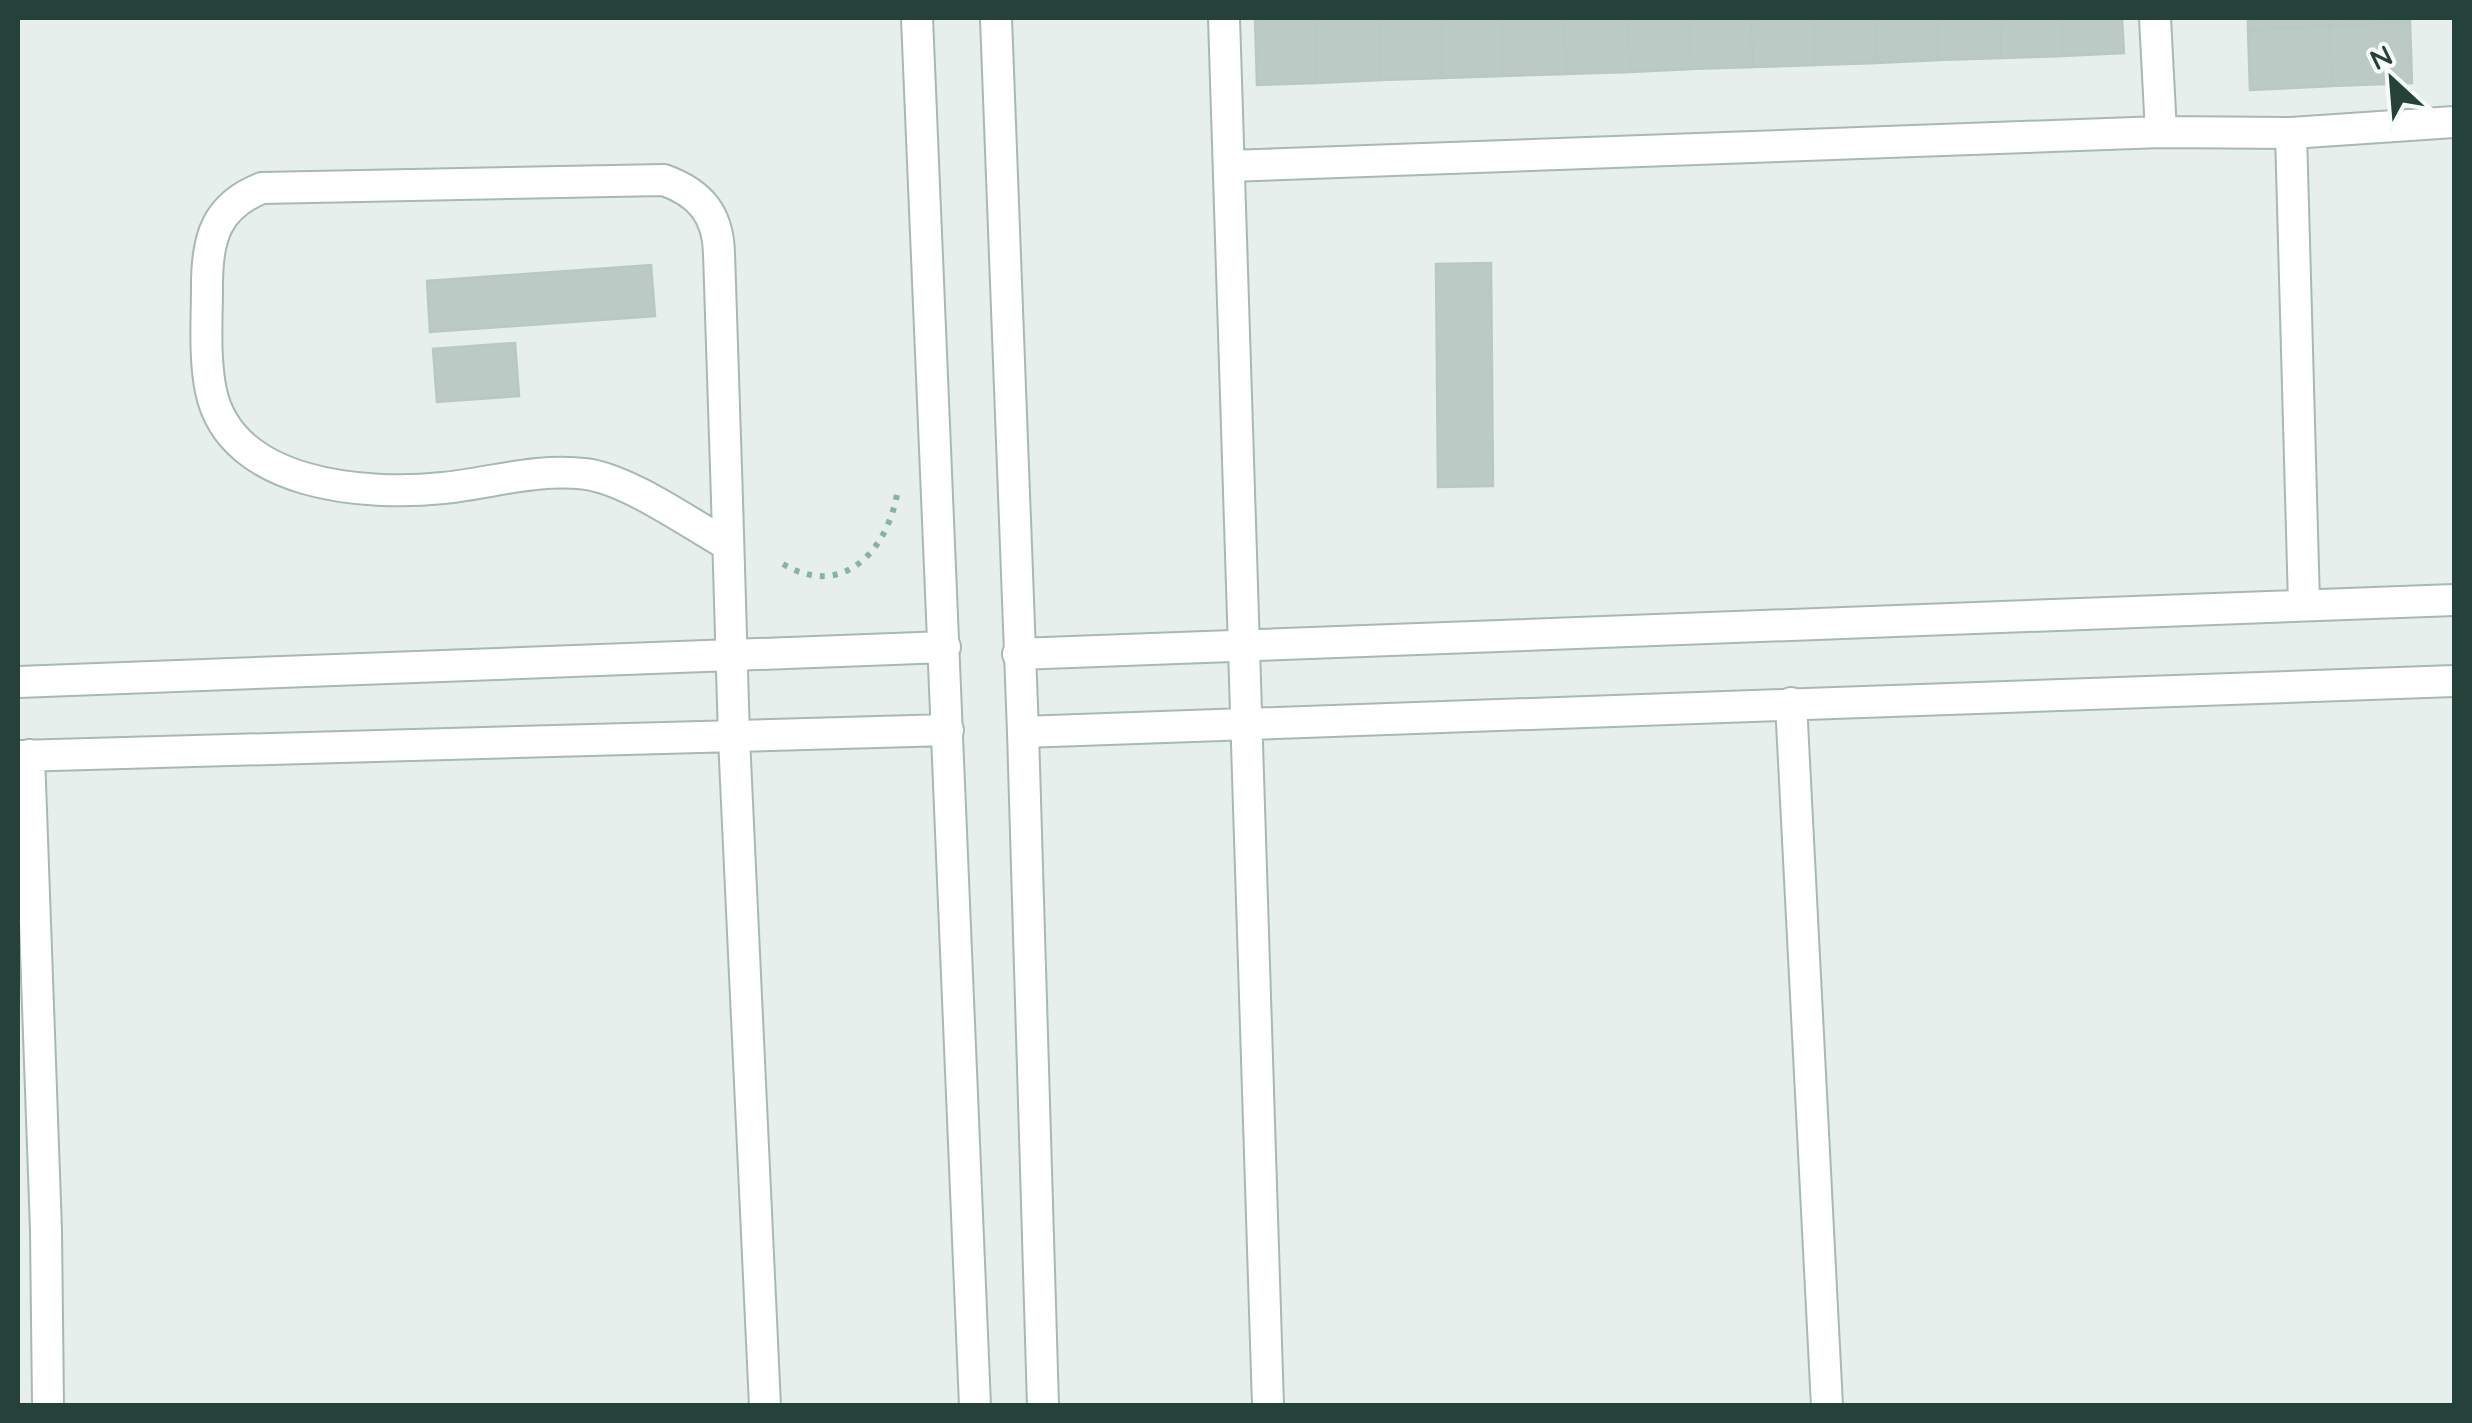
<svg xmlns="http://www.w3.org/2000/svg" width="2472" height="1423" font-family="Quicksand,sans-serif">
<rect width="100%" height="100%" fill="#e6efeb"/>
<path fill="#bbcac4" stroke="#b8c9c2" stroke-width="2.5" d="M1255,18H1315L1317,83L1257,85Z
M1315,18H1379L1381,80L1317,83Z
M1379,18H1441L1442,78L1381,80Z
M1441,18H1502L1503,76L1442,78Z
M1502,18H1564L1566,74L1503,76Z
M1564,18H1628L1630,72L1566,74Z
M1628,18H1690L1691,69L1630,72Z
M1690,18H1751L1753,67L1691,69Z
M1751,18H1814L1815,65L1753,67Z
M1814,18H1876L1877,63L1815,65Z
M1876,18H1937L1939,60L1877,63Z
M1937,18H2000L2001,58L1939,60Z
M2000,18H2062L2063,56L2001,58Z
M2062,18H2122L2124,53L2063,56Z
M2248,18H2329V26L2248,30Z
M2329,18H2410V22L2329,26Z
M2410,22L2412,83L2332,86L2329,26Z
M2329,26L2332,86L2250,90L2248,30Z
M1491,263L1493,486L1438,487L1436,264Z
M651,265L655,316L430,332L427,281Z
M515,343L519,396L437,402L433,349Z"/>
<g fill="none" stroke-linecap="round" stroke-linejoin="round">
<defs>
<path id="minor" d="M917,18L975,1406
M996,18L1023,732L1043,1406
M1224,18L1268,1406
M2155,18L2161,132
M2291,133L2304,604
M1229,166L2161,132L2291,133L2454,122
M728,545C689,523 629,480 586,474C536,468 492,483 443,488C367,496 231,487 211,391C204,357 207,320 207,285C207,238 216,206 262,188L664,180C700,193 718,214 719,253C724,415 730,576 734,738L765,1406
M1018,654L2454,600
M18,682L945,647
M1791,703L1827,1406
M1023,732L2454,681
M29,755L46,1230L48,1406
M18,756L948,730"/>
</defs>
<use href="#minor" stroke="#a8b8b2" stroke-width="34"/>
<path stroke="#86b3a5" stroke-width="6" stroke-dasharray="5 8" stroke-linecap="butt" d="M783,564C845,601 890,547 898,488"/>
<use href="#minor" stroke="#fff" stroke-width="30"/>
</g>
<rect width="2472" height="1423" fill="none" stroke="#24423a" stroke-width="40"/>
<g transform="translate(2392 80) rotate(334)" stroke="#f7fbf9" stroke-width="8" paint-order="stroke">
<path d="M0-8L18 38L0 25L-18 38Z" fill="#24423a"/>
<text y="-15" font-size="28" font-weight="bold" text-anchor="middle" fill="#24423a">N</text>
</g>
</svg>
